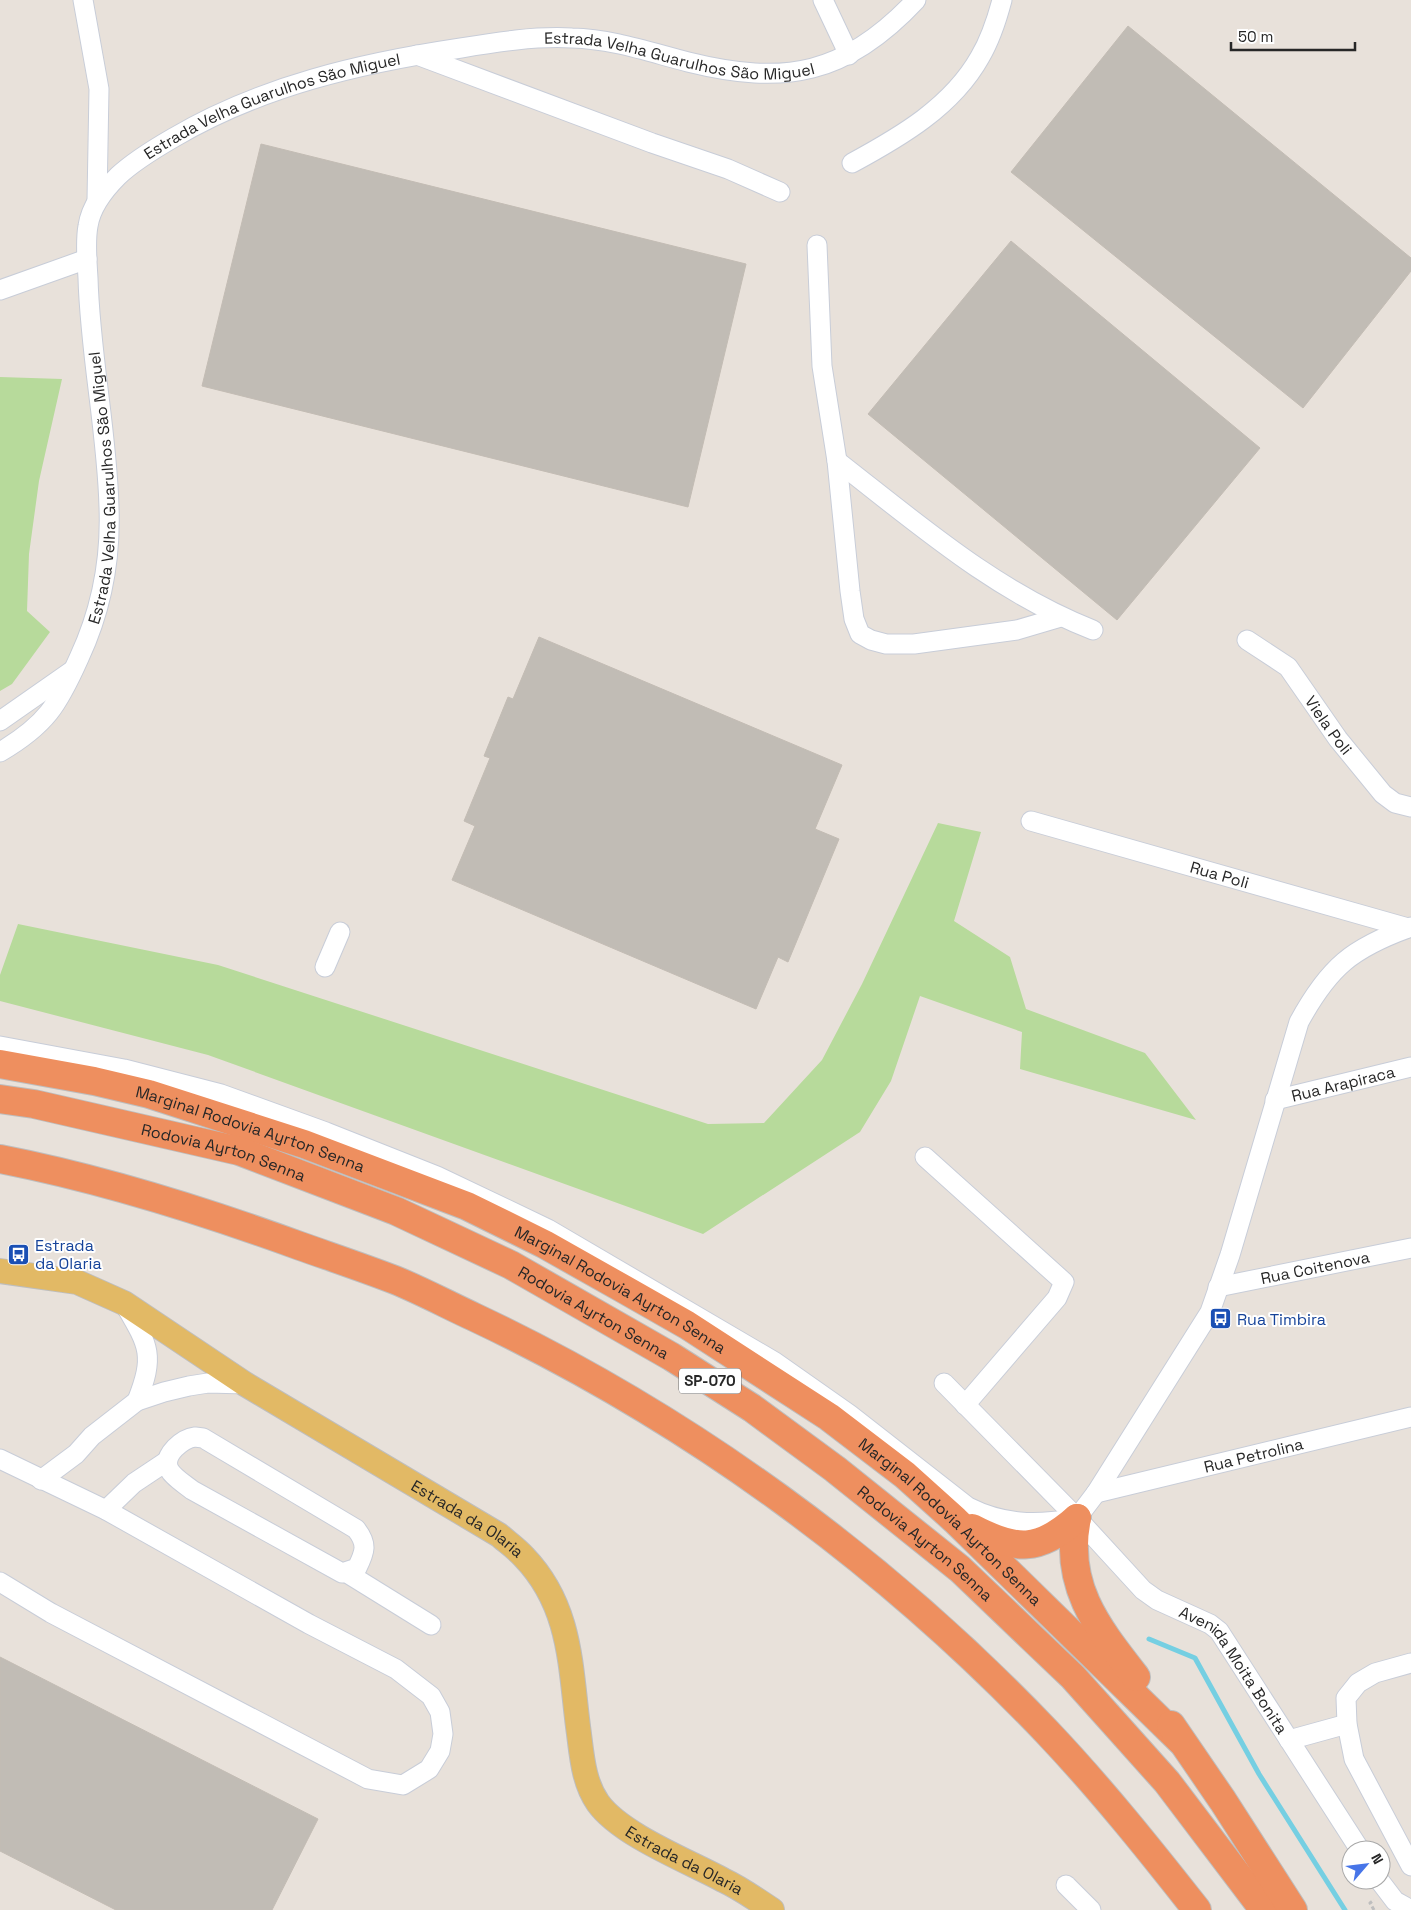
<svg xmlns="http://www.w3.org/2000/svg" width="1411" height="1910" font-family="'Space Grotesk',sans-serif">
<rect width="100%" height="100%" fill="#e8e1da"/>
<path fill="#b7da9b" d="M0,377L62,379L39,481L29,554L27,611L50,632L12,684L0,691Z
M938,823L981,832L954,921L1010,957L1026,1009L1145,1053L1196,1120L1020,1069L1022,1032L920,996L891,1081L860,1132L703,1234L208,1055L0,1001V975L18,924L218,965L708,1124L764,1123L822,1060L862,984Z"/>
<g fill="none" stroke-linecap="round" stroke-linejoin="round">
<path stroke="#75cfe2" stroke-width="5" d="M1149,1639L1195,1658L1259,1774L1345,1910"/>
</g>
<path fill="#c1bcb5" stroke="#c3bcb4" d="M1128,26L1411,258V271L1303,408L1011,172Z
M261,144L746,264L688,507L202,386Z
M1011,241L1260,448L1117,620L868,414Z
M539,637L842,765L815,829L839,839L788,962L778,957L756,1009L452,880L475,826L464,821L490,758L484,756L508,697L513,699Z
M0,1657L318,1819L272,1910H116L0,1851Z"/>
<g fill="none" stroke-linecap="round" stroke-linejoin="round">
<defs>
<g id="minor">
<path d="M83,0L99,89L97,200"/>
<path d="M823,0L849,55"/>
<path d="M417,55L652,143L728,169L780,192"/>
<path d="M852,163C900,137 952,107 980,57C990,40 997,19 1002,0"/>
<path d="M817,245L822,366L837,461L850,591L854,619L860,634L871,640L886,644H914L1017,630L1061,617"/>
<path d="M0,290L87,259"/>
<path d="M837,461C918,524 996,592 1093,630"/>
<path id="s1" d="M1247,640L1288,667L1338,739L1383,794L1395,803L1411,807"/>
<path d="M0,721L73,670"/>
<path id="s2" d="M0,752C46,725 58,705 79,658C101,611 111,559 109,507C107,430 90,355 88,278C87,261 85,242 88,226C91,206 104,190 118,176C134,161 154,149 173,138C261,86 361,63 461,48C497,42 535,36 572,38C612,39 649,52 688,62C785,86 846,75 916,0"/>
<path id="s3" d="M1031,821L1408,928"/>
<path d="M325,967L340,932"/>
<path d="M0,1046L124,1069L221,1094L326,1132L437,1176L548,1229L775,1362L849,1414L968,1507C1004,1525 1035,1525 1074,1519"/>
<path id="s4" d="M1275,1100L1411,1067"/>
<path d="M925,1157L1064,1282L1057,1298L965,1405"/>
<path id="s5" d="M1218,1287L1411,1248"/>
<path d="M125,1305C149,1346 155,1355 137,1401"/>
<path id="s6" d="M944,1383L1077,1518L1143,1590L1157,1600L1210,1624L1219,1631L1360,1850"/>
<path d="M195,1437L203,1438L356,1529C368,1544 365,1552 357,1568L342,1573L192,1490C177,1478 156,1468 175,1448C181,1442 187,1438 195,1437Z"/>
<path d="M0,1459L106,1510L309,1624L396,1669L431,1696L440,1712L443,1734L440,1751L429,1769L403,1785L368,1779L51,1613L0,1582"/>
<path d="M41,1480L76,1454L92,1436L137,1401L164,1392L189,1386L208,1383L245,1384"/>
<path id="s7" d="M1096,1493L1411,1417"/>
<path d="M106,1510L134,1483L167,1461"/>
<path d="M1077,1518L1096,1493L1210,1312L1230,1255L1299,1022C1329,967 1352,948 1411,927"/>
<path d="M347,1573L431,1625"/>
<path d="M1411,1663L1375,1673L1358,1683L1346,1698L1347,1724L1354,1759L1411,1866"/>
<path d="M1289,1740L1347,1724"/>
<path d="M1379,1880L1395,1901L1411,1910"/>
<path d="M1066,1885L1091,1910"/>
</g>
<g id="major">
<path id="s8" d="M0,1271L77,1282L124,1303L245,1384L499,1535C507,1542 517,1549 524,1557C573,1608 570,1670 579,1734C582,1758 584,1783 598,1803C621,1835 688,1861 723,1880C740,1888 756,1899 772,1910"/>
</g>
<g id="highway">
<path id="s9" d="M0,1064L94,1081L149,1094L304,1144L467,1206L544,1244L622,1288L687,1325L829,1417L905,1475L955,1520L1181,1741"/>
<path id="s10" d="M0,1099L34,1104L239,1151L396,1211L511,1265L672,1357L752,1408L835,1469L960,1569L1073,1677L1167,1782L1264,1910"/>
<path d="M0,1159C103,1179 201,1210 300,1246C331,1257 364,1268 395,1280C422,1291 448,1305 474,1317C688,1418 884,1561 1047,1732C1101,1789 1149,1849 1197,1910"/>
<path d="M1077,1518C1063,1585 1097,1627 1136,1677"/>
<path d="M972,1528C1016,1551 1039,1552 1077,1518"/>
<path d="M1171,1725L1223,1801L1293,1910"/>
</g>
</defs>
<use href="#minor" stroke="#c8cdd8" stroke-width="21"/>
<use href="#major" stroke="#bebebe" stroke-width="26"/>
<use href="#highway" stroke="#bebebe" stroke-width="30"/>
<path stroke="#bebebe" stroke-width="3" stroke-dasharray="4 2.5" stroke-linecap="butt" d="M1374,1910L1370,1903L1374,1900"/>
<use href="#minor" stroke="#fff" stroke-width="19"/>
<use href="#major" stroke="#e2b965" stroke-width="24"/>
<use href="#highway" stroke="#ee8f5f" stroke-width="28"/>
</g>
<defs>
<symbol id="bus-square" viewBox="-11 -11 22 22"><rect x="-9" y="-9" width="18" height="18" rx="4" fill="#1a4fb4" stroke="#fff"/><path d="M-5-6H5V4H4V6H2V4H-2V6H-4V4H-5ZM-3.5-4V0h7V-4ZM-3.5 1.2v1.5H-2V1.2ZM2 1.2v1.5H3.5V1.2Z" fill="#fff"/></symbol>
</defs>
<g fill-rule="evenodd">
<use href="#bus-square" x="6" y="1242" width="25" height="25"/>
<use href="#bus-square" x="1208" y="1306" width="25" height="25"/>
</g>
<g text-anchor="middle" stroke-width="4" stroke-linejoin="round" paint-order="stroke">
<rect fill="#fff" stroke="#686868" stroke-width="1" x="679" y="1368.5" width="62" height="25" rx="4"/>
<g font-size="15" font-weight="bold" fill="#272727">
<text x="710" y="1386">SP-070</text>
</g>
<g font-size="16" fill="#272727" stroke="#fff">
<text dy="6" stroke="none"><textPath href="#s2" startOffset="1214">Estrada Velha Guarulhos São Miguel</textPath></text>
<text dy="6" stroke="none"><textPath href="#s2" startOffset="794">Estrada Velha Guarulhos São Miguel</textPath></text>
<text dy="6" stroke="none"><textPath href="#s2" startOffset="300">Estrada Velha Guarulhos São Miguel</textPath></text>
<text dy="6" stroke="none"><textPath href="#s1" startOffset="120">Viela Poli</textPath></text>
<text dy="6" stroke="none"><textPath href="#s3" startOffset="196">Rua Poli</textPath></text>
<text dy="6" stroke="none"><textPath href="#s4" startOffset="70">Rua Arapiraca</textPath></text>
<text dy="6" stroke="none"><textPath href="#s9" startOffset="259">Marginal Rodovia Ayrton Senna</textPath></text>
<text dy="6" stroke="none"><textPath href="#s10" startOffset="230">Rodovia Ayrton Senna</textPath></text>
<text dy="6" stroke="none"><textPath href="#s5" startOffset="99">Rua Coitenova</textPath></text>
<text dy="6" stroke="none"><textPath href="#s9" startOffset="664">Marginal Rodovia Ayrton Senna</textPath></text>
<text dy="6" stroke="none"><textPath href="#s10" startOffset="635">Rodovia Ayrton Senna</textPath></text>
<text dy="6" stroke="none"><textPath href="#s7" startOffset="162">Rua Petrolina</textPath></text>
<text dy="6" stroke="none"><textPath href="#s8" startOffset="535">Estrada da Olaria</textPath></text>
<text dy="6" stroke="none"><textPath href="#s9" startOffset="1069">Marginal Rodovia Ayrton Senna</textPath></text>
<text dy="6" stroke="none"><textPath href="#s10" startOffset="1040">Rodovia Ayrton Senna</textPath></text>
<text dy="6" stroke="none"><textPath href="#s6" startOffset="412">Avenida Moita Bonita</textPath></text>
<text dy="6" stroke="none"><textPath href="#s8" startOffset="970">Estrada da Olaria</textPath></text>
</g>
<g font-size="16" fill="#164399" stroke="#fff" text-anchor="start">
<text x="35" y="1251">Estrada<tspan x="35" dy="18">da Olaria</tspan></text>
<text x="1237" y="1325">Rua Timbira</text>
</g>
</g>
<g transform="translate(1366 1865) rotate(62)"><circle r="24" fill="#ffffff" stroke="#a9a9a9"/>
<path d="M0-4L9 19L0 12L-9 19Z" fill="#4775e8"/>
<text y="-8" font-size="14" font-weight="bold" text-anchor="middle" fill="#272727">N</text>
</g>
<path d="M1231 42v8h124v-8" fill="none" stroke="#272727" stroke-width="2.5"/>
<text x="1238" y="42" font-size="15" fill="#272727" stroke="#ffffff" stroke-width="4" paint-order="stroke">50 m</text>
</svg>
